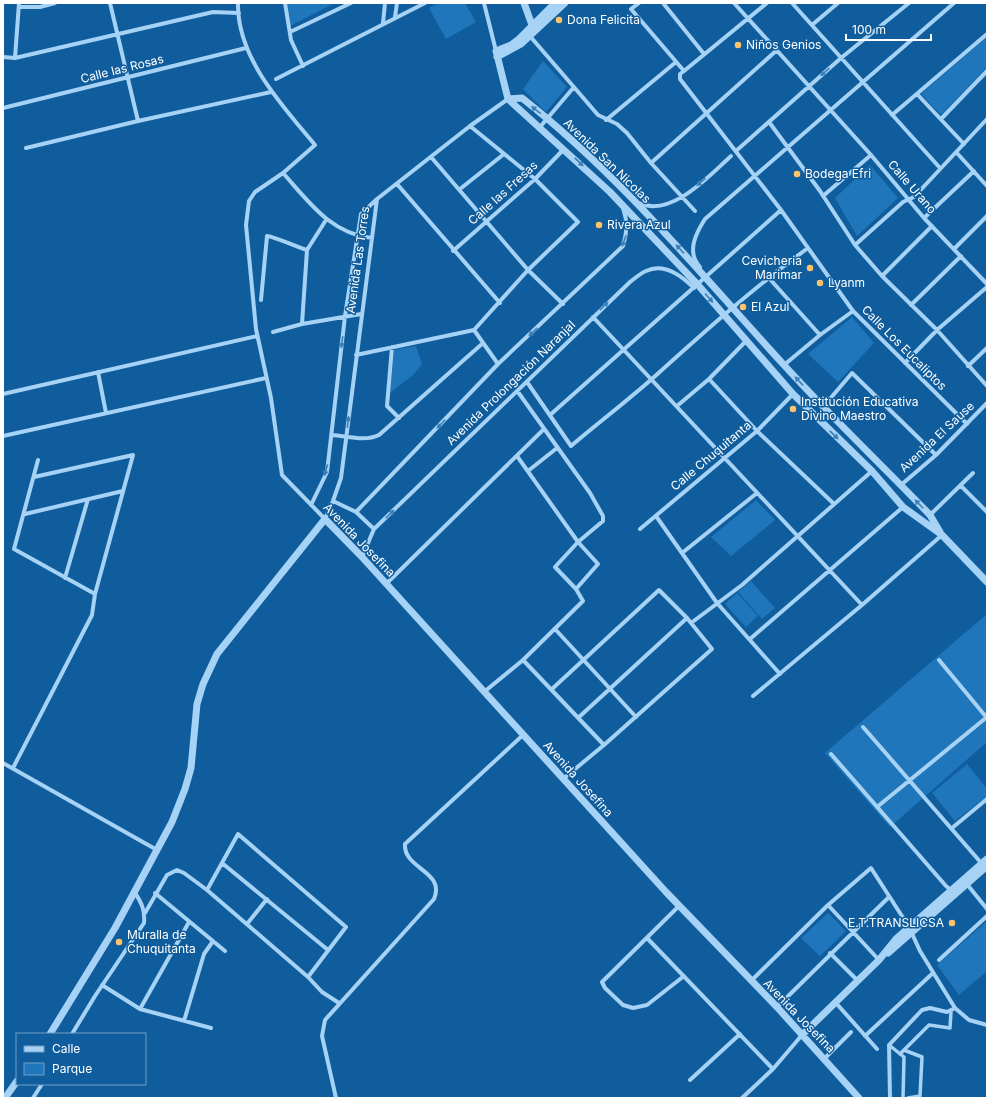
<svg xmlns="http://www.w3.org/2000/svg" width="990" height="1101" font-family="Inter,sans-serif">
<rect width="100%" height="100%" fill="#105d9d"/>
<path fill="#1f76ba" d="M287,3H335L290,26Z
M438,3H465L476,22L446,39L429,8Z
M987,37V67L941,115L921,94Z
M543,61L567,87L546,112L523,89Z
M870,165L898,198L857,236L835,198Z
M852,317L874,343L838,382L808,354Z
M416,346L422,364L413,375L390,393L394,350Z
M756,500L775,520L731,556L711,537Z
M751,581L775,608L762,619L738,592Z
M737,593L758,616L746,627L725,604Z
M987,614V742L890,827L825,753Z
M967,764L987,789V796L955,821L932,793Z
M828,913L846,931L820,956L801,938Z
M987,921V971L959,995L937,965Z"/>
<g fill="none" stroke-linecap="round" stroke-linejoin="round">
<path stroke="#a5d2f5" stroke-width="3.5" d="M889,1045L904,1057L903,1098
M904,1050L922,1057L920,1096L908,1098
M900,1054L929,1025L950,1028L951,1012"/>
<path stroke="#a5d2f5" stroke-width="4" d="M110,3L138,121
M238,3C237,58 282,105 315,145L283,173L255,192L249,201L246,225L256,329L271,398L282,475L325,519L333,501L341,478L377,199
M285,3L291,40L303,66
M484,3L496,51
M639,3L631,9L684,71
M663,3L704,54
M734,3L871,155L924,218L987,284
M767,3L684,71L680,74V79L781,210L853,311L967,424
M792,3L940,168
M19,7H40L55,3
M395,17L397,3
M383,23L385,3
M812,25L838,3
M290,32L351,3
M529,35L598,115L617,124L627,133L651,163L695,211
M3,57L15,58L213,12L239,13
M15,58L19,3
M276,79L425,3
M917,94L964,144
M3,108L246,48
M892,115L987,34
M941,119L987,71
M606,120L676,62
M769,122L820,191L855,245L882,276L937,330L987,386
M470,126L535,179L578,222L528,270L474,330L498,364
M540,127L574,87
M26,148L138,121L271,92
M736,151L841,58L909,3
M956,152L987,186
M431,157L528,270L563,304
M651,163L777,50
M283,173C309,202 331,234 372,238
M397,184L500,303
M460,189L504,154
M823,196L871,155
M639,203C671,218 709,176 731,156
M924,218L974,171
M855,245L903,202L914,197L987,119
M954,249L987,216
M453,251L535,179L564,149
M700,267C686,252 696,233 705,219L954,3
M882,276L932,226
M768,277L820,335
M261,300L267,236C270,235 300,248 307,250
M911,305L961,256
M593,317L862,605
M302,324L307,250L326,220
M273,332L302,324L361,314
M392,347L387,406L399,418
M356,355L474,330
M905,363L937,330L987,287
M784,365L820,335L853,311
M968,366L987,348
M98,372L106,413
M709,379L757,431L833,503
M527,382L571,446C598,423 627,401 653,378C704,332 753,288 808,248
M518,392L590,493L603,516V521L578,542L598,564L576,589
M3,394L257,336
M677,406L709,379L746,341
M823,407L852,373L936,455
M550,415L781,210
M332,435C347,436 365,442 379,435L483,343
M3,436L266,378
M38,460L14,549L95,594
M528,471L557,448
M901,485L936,455L987,403
M961,486L987,512
M333,501L356,512L374,529
M311,505L327,472L345,316L361,214L377,199L470,126L508,99
M356,512L498,364L623,246C627,232 628,222 623,208
M25,514L123,491
M930,515L973,473
M656,516L717,603L780,674
M640,529L757,431L793,394
M682,553L757,493
M362,557L374,529L630,282C635,278 641,273 646,271C664,262 682,276 694,288
M65,578L88,499
M386,584L544,429
M691,623L742,585L872,471
M555,629L636,717
M750,639L903,507
M523,660L604,745
M939,660L987,718
M552,689L659,590L687,618L712,649L604,745L563,779
M484,692L523,660L583,601L576,589L555,567L578,542L517,456
M753,696L862,605L942,535
M578,718L687,618
M863,727L983,865
M831,754L946,886L952,891
M3,763L157,850
M13,768L92,615L95,594L133,455L34,477
M877,807L987,717
M952,828L987,799
M222,863L328,950
M966,883L987,909
M207,890L238,834L346,927L308,977
M155,893L225,951
M828,905L879,960
M679,906L602,982L605,988L623,1005L633,1008L647,1005L684,976
M145,913L167,875L177,870L184,873L207,890L308,977L322,992L339,1003
M247,924L267,899
M647,938L773,1069
M830,953L858,981
M939,960L987,916
M751,981L828,905L871,868L909,927L920,951L955,1008L969,1020L987,1025
M102,985L140,1009L211,1028
M836,1003L877,1049
M777,1007L889,897
M140,1009L189,922
M184,1021L204,954L213,941
M72,1034L95,996L144,923C145,911 142,903 135,893
M865,1036L933,973
M824,1059L851,1032
M690,1080L740,1034
M33,1098L42,1084
M336,1098L322,1036L325,1020L434,899C446,871 403,869 405,844L523,735
M742,1098L773,1069L802,1035
M890,1098L889,1045L922,1010L930,1008L947,1012L955,1008"/>
<path stroke="#a5d2f5" stroke-width="7" d="M524,3L532,25
M555,3L519,39L511,45L496,51L508,99L610,192L698,285L793,394L872,471L903,507L942,535L987,582
M497,57L521,44L565,3
M508,99L522,98C620,175 700,273 784,365C831,417 882,465 930,515L940,532
M888,953L987,866
M50,1034L115,928L172,822L185,789L191,768L197,704L203,684L217,654L325,519L362,557L666,892L777,1007L859,1098
M802,1035L879,960L896,939L987,859
M5,1098L17,1081"/>
</g>
<defs><path id="oneway-solid" d="M-6-.8H1V-3.2L6.5 0L1 3.2V.8H-6Z"/></defs>
<g fill="#3d80b7">
<use href="#oneway-solid" transform="translate(825 72) rotate(139)"/>
<use href="#oneway-solid" transform="translate(536 110) rotate(-142)"/>
<use href="#oneway-solid" transform="translate(579 162) rotate(43)"/>
<use href="#oneway-solid" transform="translate(701 182) rotate(139)"/>
<use href="#oneway-solid" transform="translate(624 241) rotate(111)"/>
<use href="#oneway-solid" transform="translate(680 249) rotate(-133)"/>
<use href="#oneway-solid" transform="translate(709 298) rotate(49)"/>
<use href="#oneway-solid" transform="translate(604 306) rotate(-45)"/>
<use href="#oneway-solid" transform="translate(533 332) rotate(137)"/>
<use href="#oneway-solid" transform="translate(342 342) rotate(97)"/>
<use href="#oneway-solid" transform="translate(799 381) rotate(-133)"/>
<use href="#oneway-solid" transform="translate(348 422) rotate(-83)"/>
<use href="#oneway-solid" transform="translate(441 424) rotate(134)"/>
<use href="#oneway-solid" transform="translate(834 435) rotate(44)"/>
<use href="#oneway-solid" transform="translate(326 470) rotate(105)"/>
<use href="#oneway-solid" transform="translate(919 504) rotate(-134)"/>
<use href="#oneway-solid" transform="translate(390 514) rotate(-44)"/>
</g>
<g fill="#ffc469" stroke="#105d9d" stroke-width="1.5">
<circle cx="559" cy="20" r="4"/>
<circle cx="738" cy="45" r="4"/>
<circle cx="797" cy="174" r="4"/>
<circle cx="599" cy="225" r="4"/>
<circle cx="810" cy="268" r="4"/>
<circle cx="820" cy="283" r="4"/>
<circle cx="743" cy="307" r="4"/>
<circle cx="793" cy="409" r="4"/>
<circle cx="952" cy="923" r="4"/>
<circle cx="119" cy="942" r="4"/>
</g>
<g text-anchor="middle" stroke-width="3" stroke-linejoin="round" paint-order="stroke">
<g font-size="12" fill="#fff" stroke="#105d9d" text-anchor="start">
<text x="567" y="24">Dona Felicita</text>
<text x="746" y="49">Niños Genios</text>
<text x="805" y="178">Bodega Efri</text>
<text x="607" y="229">Rivera Azul</text>
<text x="802" y="265" text-anchor="end">Cevicheria<tspan x="802" dy="14">Marimar</tspan></text>
<text x="828" y="287">Lyanm</text>
<text x="751" y="311">El Azul</text>
<text x="801" y="406">Institución Educativa<tspan x="801" dy="14">Divino Maestro</tspan></text>
<text x="944" y="927" text-anchor="end">E.T.TRANSLICSA</text>
<text x="127" y="939">Muralla de<tspan x="127" dy="14">Chuquitanta</tspan></text>
</g>
<g font-size="12" fill="#fff" stroke="#105d9d">
<text transform="translate(122 69) rotate(-14)" y="4">Calle las Rosas</text>
<text transform="translate(607 161) rotate(44)" y="4">Avenida San Nicolas</text>
<text transform="translate(912 187) rotate(49)" y="4">Calle Urano</text>
<text transform="translate(503 193) rotate(-42)" y="4">Calle las Fresas</text>
<text transform="translate(358 260) rotate(-82)" y="4">Avenida Las Torres</text>
<text transform="translate(904 348) rotate(45)" y="4">Calle Los Eucaliptos</text>
<text transform="translate(511 383) rotate(-44)" y="4">Avenida Prolongación Naranjal</text>
<text transform="translate(937 437) rotate(-43)" y="4">Avenida El Sause</text>
<text transform="translate(711 456) rotate(-40)" y="4">Calle Chuquitanta</text>
<text transform="translate(359 540) rotate(46)" y="4">Avenida Josefina</text>
<text transform="translate(578 779) rotate(48)" y="4">Avenida Josefina</text>
<text transform="translate(799 1016) rotate(46)" y="4">Avenida Josefina</text>
</g>
</g>
<rect width="990" height="1101" fill="none" stroke="#ffffff" stroke-width="8"/>
<rect x="16" y="1033" width="130" height="52" fill="#105d9d" stroke="#709ec4"/>
<rect x="24" y="1046" width="20" height="6" fill="#a5d2f5" stroke="#709ec4"/>
<text x="52" y="1053" font-size="12" fill="#ffffff">Calle</text>
<rect x="24" y="1063" width="20" height="12" fill="#1f76ba" stroke="#709ec4"/>
<text x="52" y="1073" font-size="12" fill="#ffffff">Parque</text>
<path d="M846 34v6h85v-6" fill="none" stroke="#ffffff" stroke-width="2"/>
<text x="852" y="34" font-size="12" fill="#ffffff" stroke="#105d9d" stroke-width="3" paint-order="stroke">100 m</text>
</svg>
